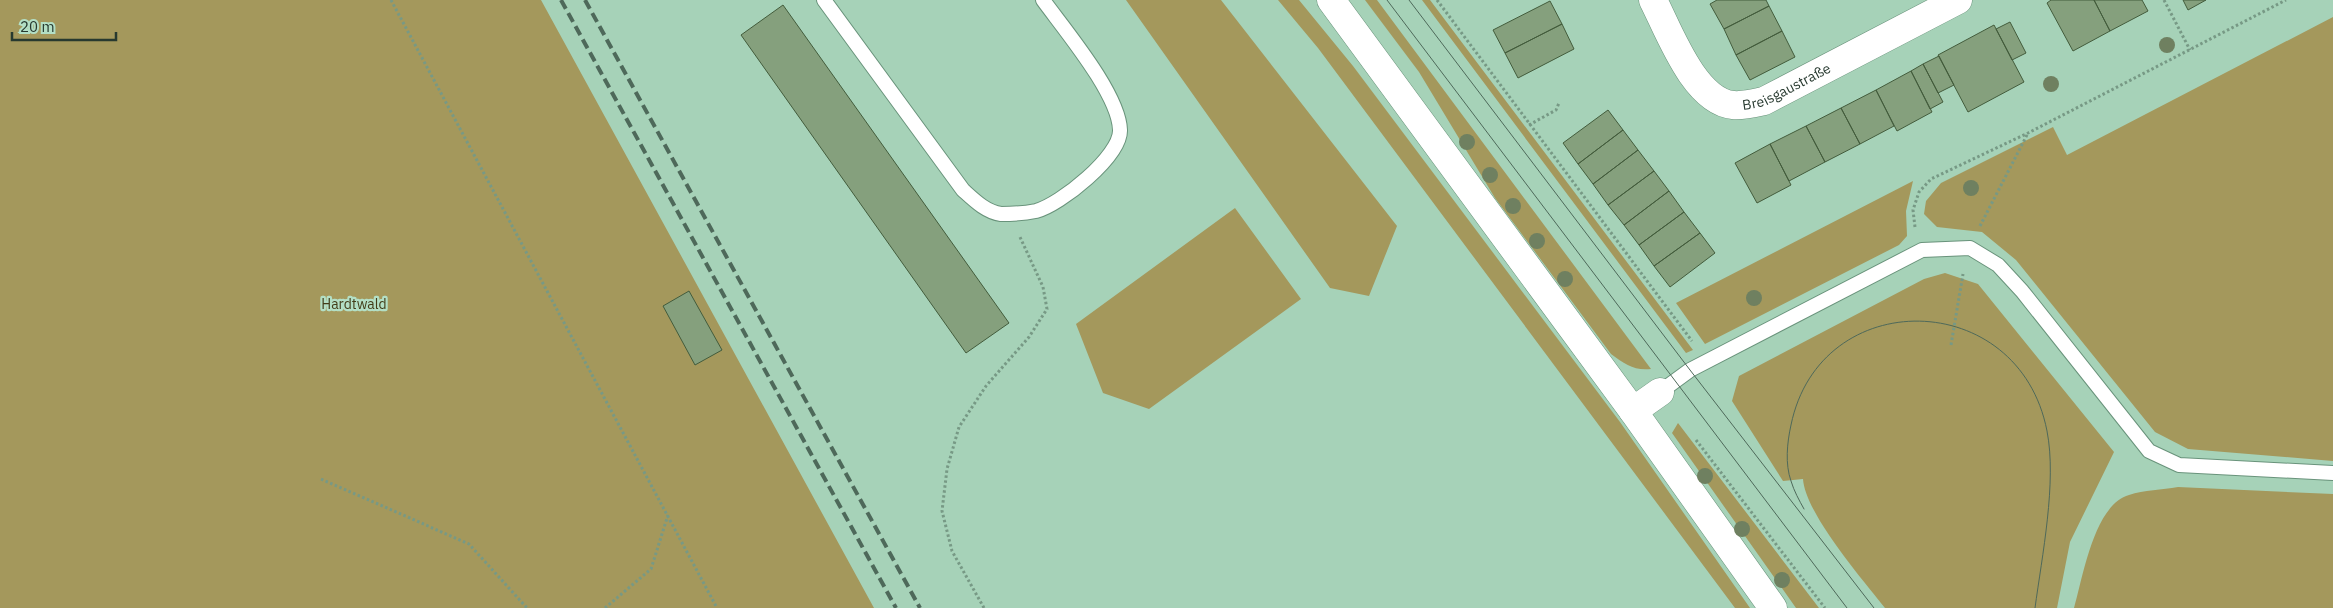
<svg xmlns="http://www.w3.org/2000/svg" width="2333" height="608" font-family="'IBM Plex Sans',sans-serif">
<rect width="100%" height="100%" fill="#a6d2b8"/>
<path fill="#a4985c" d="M0,0H541L874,608H0Z
M1126,0H1221L1397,226L1369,296L1330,288Z
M1278,0H1299L1353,66L1620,422L1750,608H1735L1318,48Z
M1365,0H1377L1651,369C1634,371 1625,364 1611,354L1495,198L1419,72Z
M1422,0H1430L1693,350L1686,353Z
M2333,17V461L2188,449L2155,432L2016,260L1982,232L1937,227L1924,214L1926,201L1941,183L2053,127L2067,155Z
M1913,181L1906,211L1907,236L1899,245L1705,344L1676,303Z
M1235,208L1301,299L1149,409L1103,393L1076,324Z
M1945,273L1978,284L2114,452L2070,542L2057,608H1885C1863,580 1805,513 1803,479L1783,481L1732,401L1739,376L1924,279Z
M1678,423L1819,608H1796L1672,433Z
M2178,487L2333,494V608H2074C2083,577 2094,505 2129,495C2144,490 2162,490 2178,487Z"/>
<path fill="#85a07d" stroke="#435c3c" d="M1717,0H1766L1769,6L1724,29L1710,4Z
M2051,0H2094L2110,31L2073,51L2047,3Z
M2094,0H2142L2148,11L2110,31Z
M2183,0H2206L2188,10Z
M1550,1L1562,24L1505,53L1493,30Z
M783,5L1009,323L966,353L741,35Z
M1769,6L1782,31L1736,55L1724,29Z
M2010,22L2026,53L2012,60L1996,29Z
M1562,24L1574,49L1518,78L1505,53Z
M1994,25L2024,82L1968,112L1938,55Z
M1782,31L1795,57L1750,80L1736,55Z
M1939,56L1954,85L1938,93L1923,64Z
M1923,64L1943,102L1930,109L1911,71Z
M1911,71L1932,112L1897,131L1876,90Z
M1876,90L1894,126L1860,144L1841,108Z
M1841,108L1860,144L1825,162L1806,126Z
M1608,110L1623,130L1578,164L1563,143Z
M1806,126L1825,162L1789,181L1770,144Z
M1623,130L1638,150L1593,184L1578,164Z
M1770,144L1791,185L1757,203L1735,163Z
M1638,150L1654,171L1608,205L1593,184Z
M1654,171L1669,191L1624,225L1608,205Z
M1669,191L1684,212L1639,245L1624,225Z
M1684,212L1700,233L1654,266L1639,245Z
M1700,233L1715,253L1670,287L1654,266Z
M689,291L722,350L695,365L663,306Z"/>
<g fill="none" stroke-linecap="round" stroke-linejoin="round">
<defs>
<path id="service" d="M824,0L963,190C974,200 986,212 1001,214C1011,214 1026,213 1036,211C1060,205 1121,156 1120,130C1119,94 1064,29 1043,0
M1660,392L1690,370L1922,250L1970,248L1998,265L2022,291L2149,451L2179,465L2333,473"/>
<g id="minor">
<path id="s1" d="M1653,0C1669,31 1694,101 1733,105C1743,106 1755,103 1764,101L1958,0"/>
<path d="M1633,411L1660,392"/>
</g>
<path id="tertiary" d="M1331,0L1633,411L1773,608"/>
</defs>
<use href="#service" stroke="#69937b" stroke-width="16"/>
<use href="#minor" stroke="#69937b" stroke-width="29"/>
<use href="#tertiary" stroke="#69937b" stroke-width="29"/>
<path stroke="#779985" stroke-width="3" stroke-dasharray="2.5 2.5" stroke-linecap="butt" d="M391,0L717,608
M1437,0L1692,341
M2164,0L2190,50
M1529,125L1556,110L1559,103
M1980,226L2028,133
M1915,227L1913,210L1919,192L1931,179L2028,133L2286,0
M1951,345L1963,274
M1696,440L1825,608
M321,479L469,544L527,608
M605,608L651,569L668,515
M984,608L952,551L942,511L947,469L959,427L986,386L1029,337L1047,309L1043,287L1020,237"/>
<use href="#service" stroke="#fff" stroke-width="14"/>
<use href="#minor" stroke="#fff" stroke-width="28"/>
<use href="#tertiary" stroke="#fff" stroke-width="28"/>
<path stroke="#4e695a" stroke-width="1" d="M1387,0L1847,608
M1409,0L1690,370L1874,608
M1804,509C1799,500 1794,491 1791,481C1785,464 1787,443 1791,425C1820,284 2019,287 2047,431C2057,482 2042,556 2035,608"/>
<path stroke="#4e695a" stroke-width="4" stroke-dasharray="10 5" stroke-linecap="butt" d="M561,0L896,608
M585,0L920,608"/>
</g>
<g fill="#6f8060">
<circle cx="2167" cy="45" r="8"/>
<circle cx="2051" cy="84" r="8"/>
<circle cx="1467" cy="142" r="8"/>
<circle cx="1490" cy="175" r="8"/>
<circle cx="1971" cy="188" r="8"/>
<circle cx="1513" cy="206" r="8"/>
<circle cx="1537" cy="241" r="8"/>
<circle cx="1565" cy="279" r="8"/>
<circle cx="1754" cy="298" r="8"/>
<circle cx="1705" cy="476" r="8"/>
<circle cx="1742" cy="529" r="8"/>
<circle cx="1782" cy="580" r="8"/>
</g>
<g text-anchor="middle" stroke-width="4.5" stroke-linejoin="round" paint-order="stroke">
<g font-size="14" fill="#27392f" stroke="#b3dfc5">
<text dy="5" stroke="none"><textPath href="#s1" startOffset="194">Breisgaustraße</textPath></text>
</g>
<g font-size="14" fill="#423c18" stroke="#b3dfc5">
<text x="354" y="309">Hardtwald</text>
</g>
</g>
<path d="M12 32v8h104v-8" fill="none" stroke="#27392f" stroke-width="2.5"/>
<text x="20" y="32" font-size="15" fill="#27392f" stroke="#b3dfc5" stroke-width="4" paint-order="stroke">20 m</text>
</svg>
